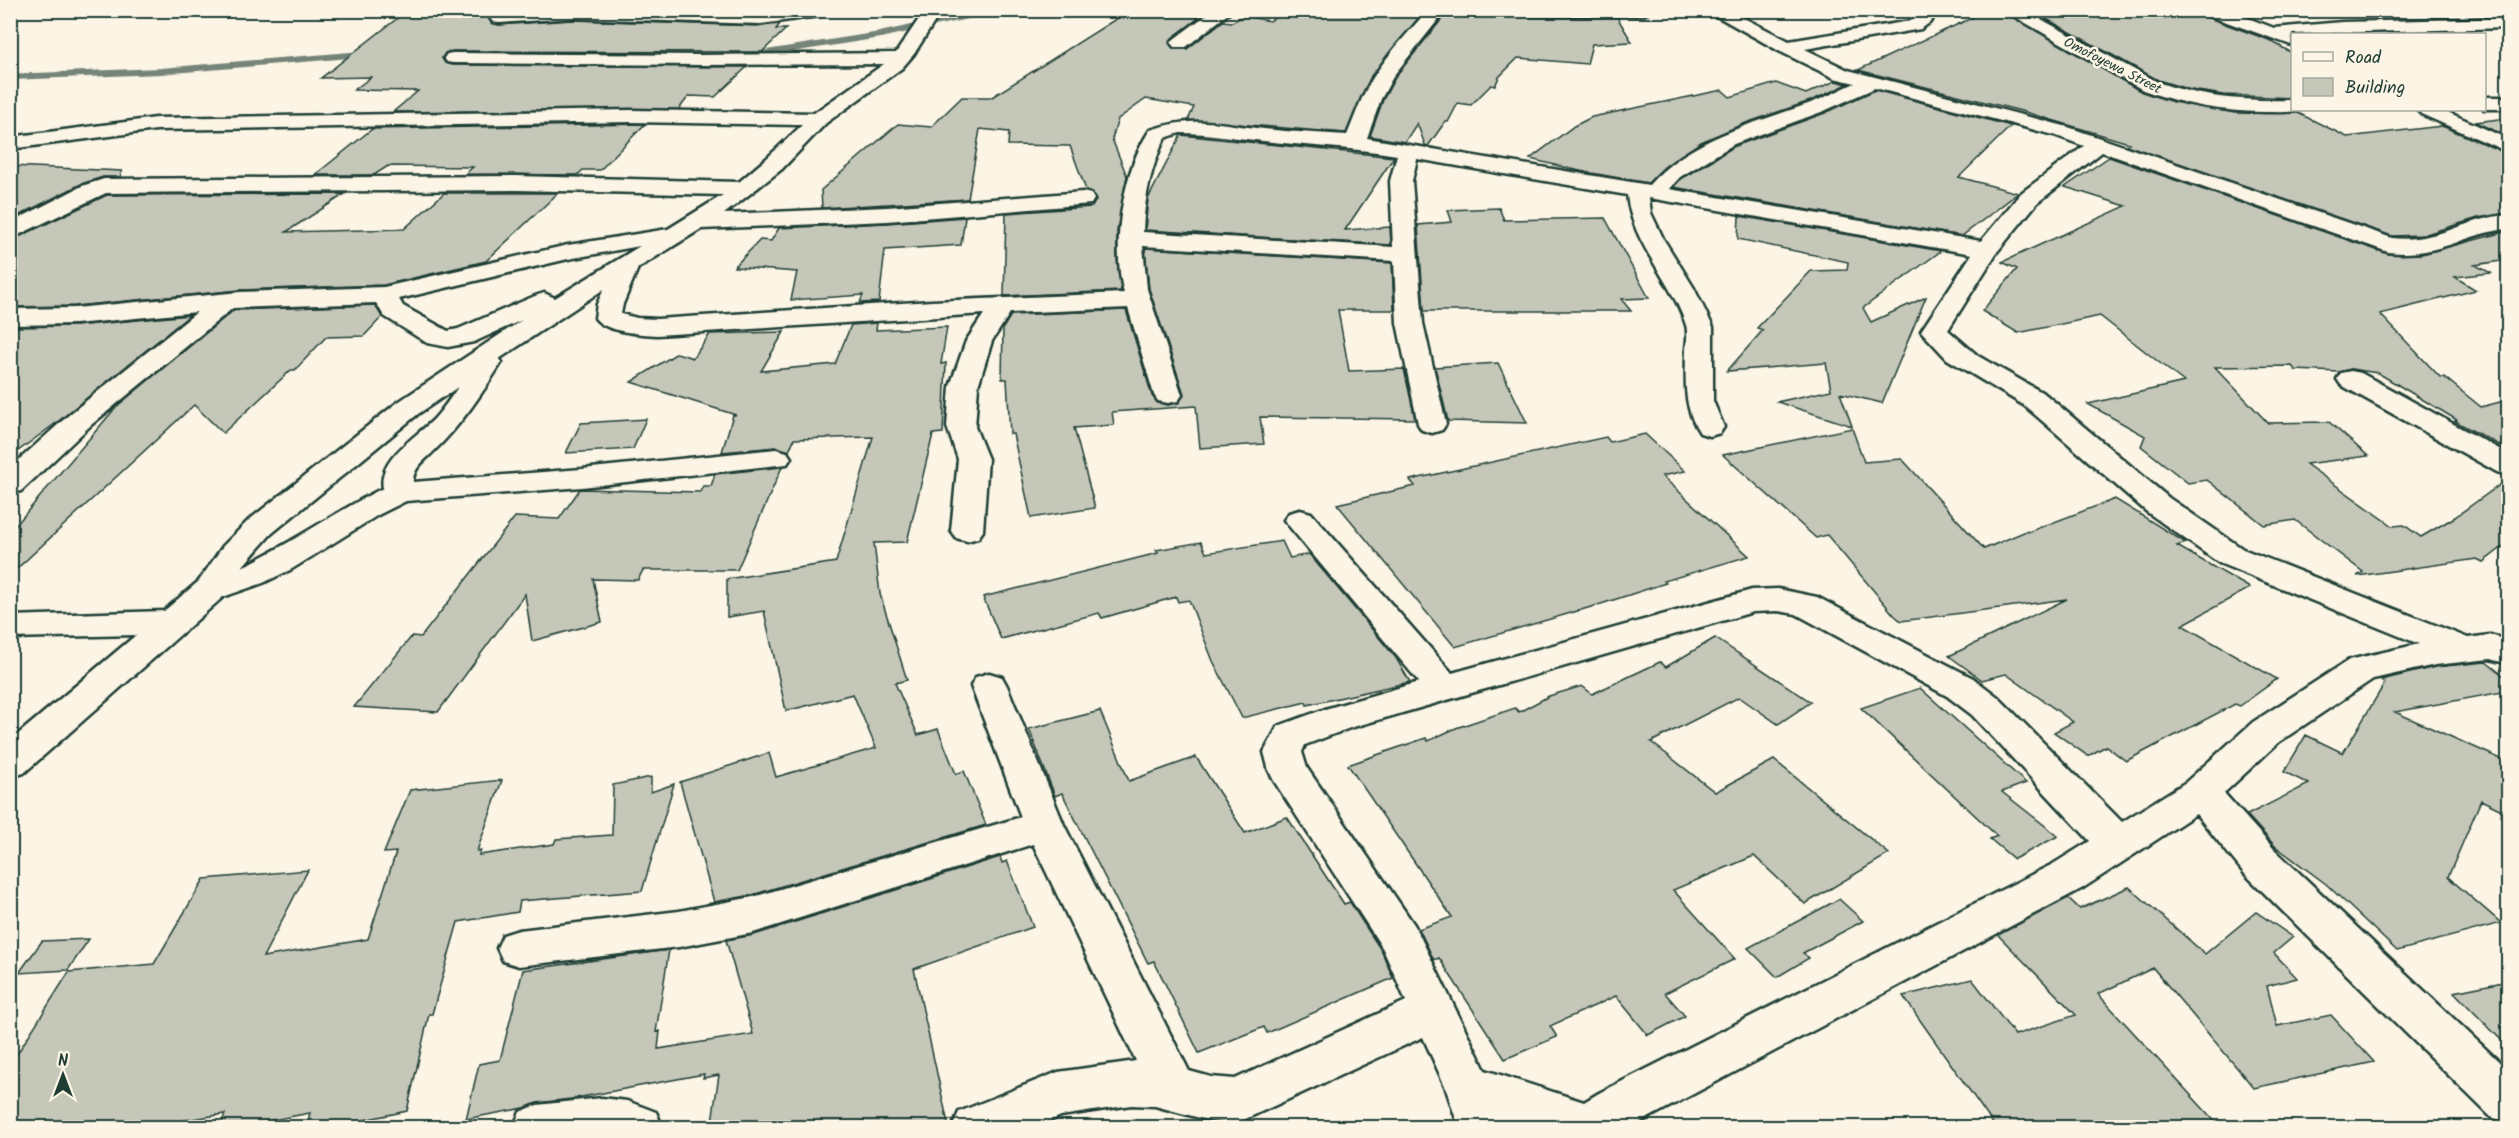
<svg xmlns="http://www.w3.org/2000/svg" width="2519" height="1138" font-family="Kalam,sans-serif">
<rect width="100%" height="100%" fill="#fcf5e5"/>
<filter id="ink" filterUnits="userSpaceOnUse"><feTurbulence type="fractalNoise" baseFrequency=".0167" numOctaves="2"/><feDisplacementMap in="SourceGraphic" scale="12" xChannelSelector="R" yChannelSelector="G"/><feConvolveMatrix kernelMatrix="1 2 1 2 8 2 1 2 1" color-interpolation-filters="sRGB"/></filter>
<g filter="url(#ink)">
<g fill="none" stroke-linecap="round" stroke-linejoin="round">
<path stroke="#758479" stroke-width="6" d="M741,57L880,35L994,10
M10,77L161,71L362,54"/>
</g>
<path fill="#c5c7b9" stroke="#1f3d34" stroke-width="1.5" d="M408,10H506L493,12L488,17L491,23L499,25L572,20L761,26L780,24L776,29H786L762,52L453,51L445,53L442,58L445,63L453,65L747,67L715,97L689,96L679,109L393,112L418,91L354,90L371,77L321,78Z
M1130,10H1161L1200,17L1172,38L1169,43L1174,49H1187L1223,21L1232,22L1244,16L1270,21L1285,10H1425L1371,76L1346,133L1188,120L1194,107L1146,99L1118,119L1112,139L1127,176L1117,231V254L1121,291L1004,296L1006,213L1092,207L1096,200L1093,193L1086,190L1070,146L1008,145L1009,132L980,129L968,199L822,208L821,190L898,124L931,127L962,97H992Z
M1989,10H2001L2142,92L2173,102L2235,113H2298L2347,137L2442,126L2508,154V213L2478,218L2423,235L2392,236L2126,145L2129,143L2025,112L1858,70Z
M2030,10H2200L2203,16L2269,40L2292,53V98L2224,95L2191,90L2158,80Z
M1446,14H1475L1480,17H1617L1632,42L1592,44L1587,64L1518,58L1499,77L1495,86L1491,85L1471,105L1458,103L1448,122H1445L1428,146L1425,145L1417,123L1405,142L1370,136L1383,100L1396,76Z
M1835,81L1848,84L1813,100L1743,124L1701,142L1664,167L1648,183L1580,171L1530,159L1574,126L1592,117L1722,90L1730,97L1776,83L1806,94Z
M1875,90L2011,126L1959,177L2018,193L1962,236L1673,187L1681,179L1735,146L1825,113Z
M2508,118V137L2475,122Z
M645,124L600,170H583L577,175L465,174L473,167L388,166L374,175H315L372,129Z
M1181,135L1394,157L1345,230L1390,227L1391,245L1145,230L1148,199Z
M2109,157L2388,254H2422L2508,231V260L2475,265L2491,273L2455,277L2476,290L2380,314L2440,377H2444L2481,407L2508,400V450L2455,421L2457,420L2378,373L2351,369L2339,372L2295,370L2292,366L2215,367L2268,423L2329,422L2368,456L2306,464L2393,526L2404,525L2421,537L2455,517L2508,479V543L2483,562L2477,559L2357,576L2363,572L2295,520L2264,525L2207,480L2188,483L2141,446L2145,436L2088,404L2184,382L2100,316L2018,333L1982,311L2017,269L2002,262L2126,206L2065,187Z
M10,166L122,171L120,177H103L81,184L10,220Z
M444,193H558L486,261L384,285L240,290L75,306L10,307V241L107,195L345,194L286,232L404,229Z
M1499,208L1504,220L1605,218L1649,298L1621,299L1631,311H1424L1418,225L1452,222L1448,210Z
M1739,216L1941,251L1863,308L1871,322L1926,297L1882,403L1840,393L1852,426L1777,402L1831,390L1826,363L1727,371L1763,330L1757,328L1811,271L1847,270L1848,262L1738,239Z
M965,217L961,245L885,250L879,302L860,303L863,295L791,300L797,272L734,267L760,240L771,241L779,228L887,223Z
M1145,248L1392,263L1394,310H1338L1349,371L1404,369L1415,419L1260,417L1264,444L1200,448L1196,406L1112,412L1114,425L1074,428L1095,508L1031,518L1013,434H1010L1007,379H1002L1003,328L1011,315L1126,310L1152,396L1158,403L1168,405L1178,403L1184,394L1149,289Z
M375,305L382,317L364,336L326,337L295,370H291L223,433L194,405L10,575V532L117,406L234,310Z
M190,315L56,423L10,457V327L75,326Z
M877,323L876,330L947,327L941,364L946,363L943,433L933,434L907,542L874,543L880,594L907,680L895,683L918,735L938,729L956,774L964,771L986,825L752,895L714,902L680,782L769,753L776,777L876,748L853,694L786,711L764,611L727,617V579L836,562L873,437L794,439L789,451L776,447L722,452L733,415H736L631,382L677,353L693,358L710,334L784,332L761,371L835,364L851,325Z
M1498,363L1527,423L1448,421L1435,367Z
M646,419L633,449L566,453L581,423Z
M1852,428L1864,462L1902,459L1984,549L2026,531L2028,532L2115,499L2186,543L2177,546L2250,588L2182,625L2277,679L2240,706L2235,704L2126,761L2106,746L2088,756L2054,732L2073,722L2006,674L1982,680L1949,656L2067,599L1901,621L1894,615L1827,535L1816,538L1723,455Z
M1645,434L1685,471L1662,476L1749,556L1664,581L1666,583L1598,605L1455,647L1337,504L1415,486L1410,480L1606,437L1610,442Z
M782,467L737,570H643L638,580L593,579L602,622L532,641L525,594L438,712L354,707L412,636L421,637L515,517L559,519L580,489L700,492L703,486H711L715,474Z
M1282,541L1290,558L1309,554L1396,658L1410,682L1307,705L1306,702L1242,718L1213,661L1189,600L1178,602L1176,597L1102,618L1099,613L1001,639L983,597L1158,553L1156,550L1201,542L1206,553Z
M1715,638L1811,702L1778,724L1739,697L1651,742L1715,792L1774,760L1889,854L1805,904L1754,856L1673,890L1735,959L1665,993L1685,1016L1648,1035L1616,996L1550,1026L1557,1037L1505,1059L1439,958L1434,960L1419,929L1452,917L1348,765L1426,738L1428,741L1456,728L1515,708L1519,712L1549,696L1582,686L1592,694L1660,662L1666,667Z
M2486,662L2508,679V691L2395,712L2508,762V813L2481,800L2448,877L2501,923L2397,951L2326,884L2275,846L2247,815L2309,784L2284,772L2306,735L2343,753L2385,683L2381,680L2435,667Z
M1920,688L2026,783L2002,792L2058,836L2014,859L1990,839L1997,836L1861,708Z
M1100,711L1129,781L1196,757L1245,833L1287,817L1344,904L1350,902L1360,918L1381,950L1393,978L1267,1033L1264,1027L1199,1053L1154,961L1148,963L1062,793L1055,796L1029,729Z
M651,777V792L674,784L642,891L520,901L518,912L458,922L432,1014H429L407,1111L325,1128H306L310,1113L229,1128H220L225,1114L160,1124L158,1128H10V1065L69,972L154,964L204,879L308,870L263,957L368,939L396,852L384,853L410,790L502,780L477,851L481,850L479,855L554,844L556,839L612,835L613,785Z
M1000,857L1002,863L1007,861L1033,927L914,969L949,1128H711L719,1075L703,1078L704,1074L571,1099L537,1103L524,1108L466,1119L479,1064L500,1060L523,970L669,950L656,1032L660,1031L658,1049L753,1034L726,940L754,935Z
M2129,887L2205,954L2256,912L2293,937L2274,953L2297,978L2267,986L2277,1026L2331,1015L2374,1062L2254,1088L2153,968L2098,994L2221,1128H1996L1903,996L1972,979L2015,1035L2076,1015L1998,935L2068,898L2080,909Z
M1839,899L1863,921L1803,953L1809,958L1777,977L1748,948Z
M89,939L68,970L19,973L42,941Z
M2508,981V1047L2454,992Z"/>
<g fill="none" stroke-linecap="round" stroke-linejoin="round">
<defs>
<path id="minor" d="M534,10L761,14L835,10L827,15L761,24L572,18L499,23L493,22L490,18L493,14Z
M925,10H942L914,54L902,68L826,123L782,169L724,214L887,207L1083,192L1091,194L1094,199L1091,204L887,221L701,229L638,268L623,304L621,314L637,318L657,319L932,301L1124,293C1111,247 1123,169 1150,130C1195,115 1219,124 1264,129C1292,132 1320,133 1347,135C1354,119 1359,103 1367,88C1383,59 1406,35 1428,10H1446L1394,75L1381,99L1367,138L1649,185C1689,139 1752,124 1808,104C1824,98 1839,90 1855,83L1834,78L1779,51L1706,10H1728L1789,41L1910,21L1915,18L1909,10H1927L1933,17L1932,21L1921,29L1805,49L1848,70L2068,127L2392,238C2438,243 2465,218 2508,215V229C2462,234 2439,258 2388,252L2102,152L2037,203L1997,252L1948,330L1978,356L2045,394L2169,498L2243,549L2468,638L2490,635L2508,640V664L2490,659L2435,665L2373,679L2279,742L2224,793L2274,849L2508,1070V1123L2491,1117L2244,873L2196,814L2083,888L1629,1128H1525L1506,1121L1508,1128H1459L1445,1086L1423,1037L1237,1123L1211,1121L1155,1106L1131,1105L1061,1116L1033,1128H952L959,1112L1058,1072L1136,1061L1033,844L753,933L679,947L519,966L503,961L497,948L503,935L519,930L679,911L753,897L1021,817L971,686L976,677L989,673L1002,677L1007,686L1064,825L1189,1071L1211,1077L1235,1079L1406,1001L1383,949L1274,781L1269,771L1264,752L1278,726L1325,709L1419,682L1284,520L1289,513L1300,510L1311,513L1452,673L1752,590L1778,589L1817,597L1973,678L1998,697L2122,822L2186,782L2253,722L2349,660L2419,644L2219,563L2147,512L2025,406L1947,359L1921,331L1972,254L1649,198L1651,213L1664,240L1694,288L1713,327V401L1724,427L1720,433L1710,436L1700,433C1682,407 1686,378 1686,348C1687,341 1688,332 1686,325C1671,279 1632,244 1627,195L1417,159L1412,181L1423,323L1446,424L1442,430L1432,433L1422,430L1418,424L1397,323L1394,261L1143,246L1147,289L1182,395L1178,401L1168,403L1158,401L1154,395L1128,308L1010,313L992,341L978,386L975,427L988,459L983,531L978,538L967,541L956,538L951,531L958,459L947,427L950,386L966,341L984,314L657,335C641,334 605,332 595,318L597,304L604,289L499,359L502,362C481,395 461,425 433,452C424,461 413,468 413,482L582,469L776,449L787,452L791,458L787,464L582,487L406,501L378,515L292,569L263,583L223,597L24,773L10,777V741L136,635L10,638V616L164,611L199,581L223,546L249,520L398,402L522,320L474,342L448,347L427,343L384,316L376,303L233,308L91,425L21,491L10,494V468L71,413L197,312L75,324L10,325V309L75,308L240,292L384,287L568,245L668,229L723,195L517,190L106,193L10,239V223L82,186L104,179L517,176L739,182L766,159L802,125L631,122L156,130L10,149V137L156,118L631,110L814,113L884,64L703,65L453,63L447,62L444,58L447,54L453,53L703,55L896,53ZM1875,88L2054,135L2084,146L2021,193L1981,241L1669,189L1680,177L1734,144L1824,111ZM1180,133C1208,133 1235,138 1263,141C1308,146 1353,148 1397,155L1390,181L1393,247L1143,232C1144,199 1151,167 1165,138ZM640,246L555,298L544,293L535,296L458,329L448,331L403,306L399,299L568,259ZM458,387C451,397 444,408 435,418C418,436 377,459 383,488C335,512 291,544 242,567L271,534L418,414ZM1778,611L1796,614L1947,696L1972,715L2090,841L2053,864L1599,1093L1584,1102L1485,1070L1415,926L1307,768L1302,752L1305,745L1350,728L1753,612Z
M1213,10H1233L1186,47H1174L1171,43L1174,39Z
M1472,10H1652L1644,15H1480Z
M2003,10H2024L2157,82C2201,98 2245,101 2292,100V110H2299C2290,113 2278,112 2267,112C2224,112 2184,105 2143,90Z
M2202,10H2227L2274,28L2342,22L2508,18V28L2292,34L2291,45L2204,14Z
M2484,97H2508V109H2484Z
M2418,110H2443L2508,139V152L2421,114Z
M2351,371L2361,373L2508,454V475L2497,472L2341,385L2337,379L2341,373Z
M602,1098L627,1101L656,1112L663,1128H513L520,1112L537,1105Z"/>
</defs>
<use href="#minor" stroke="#1f3d34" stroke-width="5"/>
<use href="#minor" fill="#fcf5e5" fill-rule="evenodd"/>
</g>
</g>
<g text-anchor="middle" stroke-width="5" stroke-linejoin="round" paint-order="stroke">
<g font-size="14" fill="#1f3d34" stroke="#fcf5e5">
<text transform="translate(2113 65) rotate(27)" y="5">Omofoyewa Street</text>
</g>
</g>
<rect width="2519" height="1138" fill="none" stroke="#fcf5e5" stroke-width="36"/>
<rect x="18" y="18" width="2483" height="1102" fill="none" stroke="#1f3d34" stroke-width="2" filter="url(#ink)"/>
<rect x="2291" y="33" width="195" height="78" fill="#fcf5e5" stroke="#a4ab9e" stroke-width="1.5"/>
<rect x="2303" y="52" width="30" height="9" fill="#fcf5e5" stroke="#a4ab9e" stroke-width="1.5"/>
<text x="2345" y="63" font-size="18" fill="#1f3d34">Road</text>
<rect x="2303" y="78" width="30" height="18" fill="#c5c7b9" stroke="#a4ab9e" stroke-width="1.5"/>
<text x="2345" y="93" font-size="18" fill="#1f3d34">Building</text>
<g transform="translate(63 1075)" stroke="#fcf5e5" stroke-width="4.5" paint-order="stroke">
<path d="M0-4.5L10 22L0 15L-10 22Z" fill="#1f3d34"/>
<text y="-9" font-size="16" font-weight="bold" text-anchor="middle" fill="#1f3d34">N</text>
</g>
</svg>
